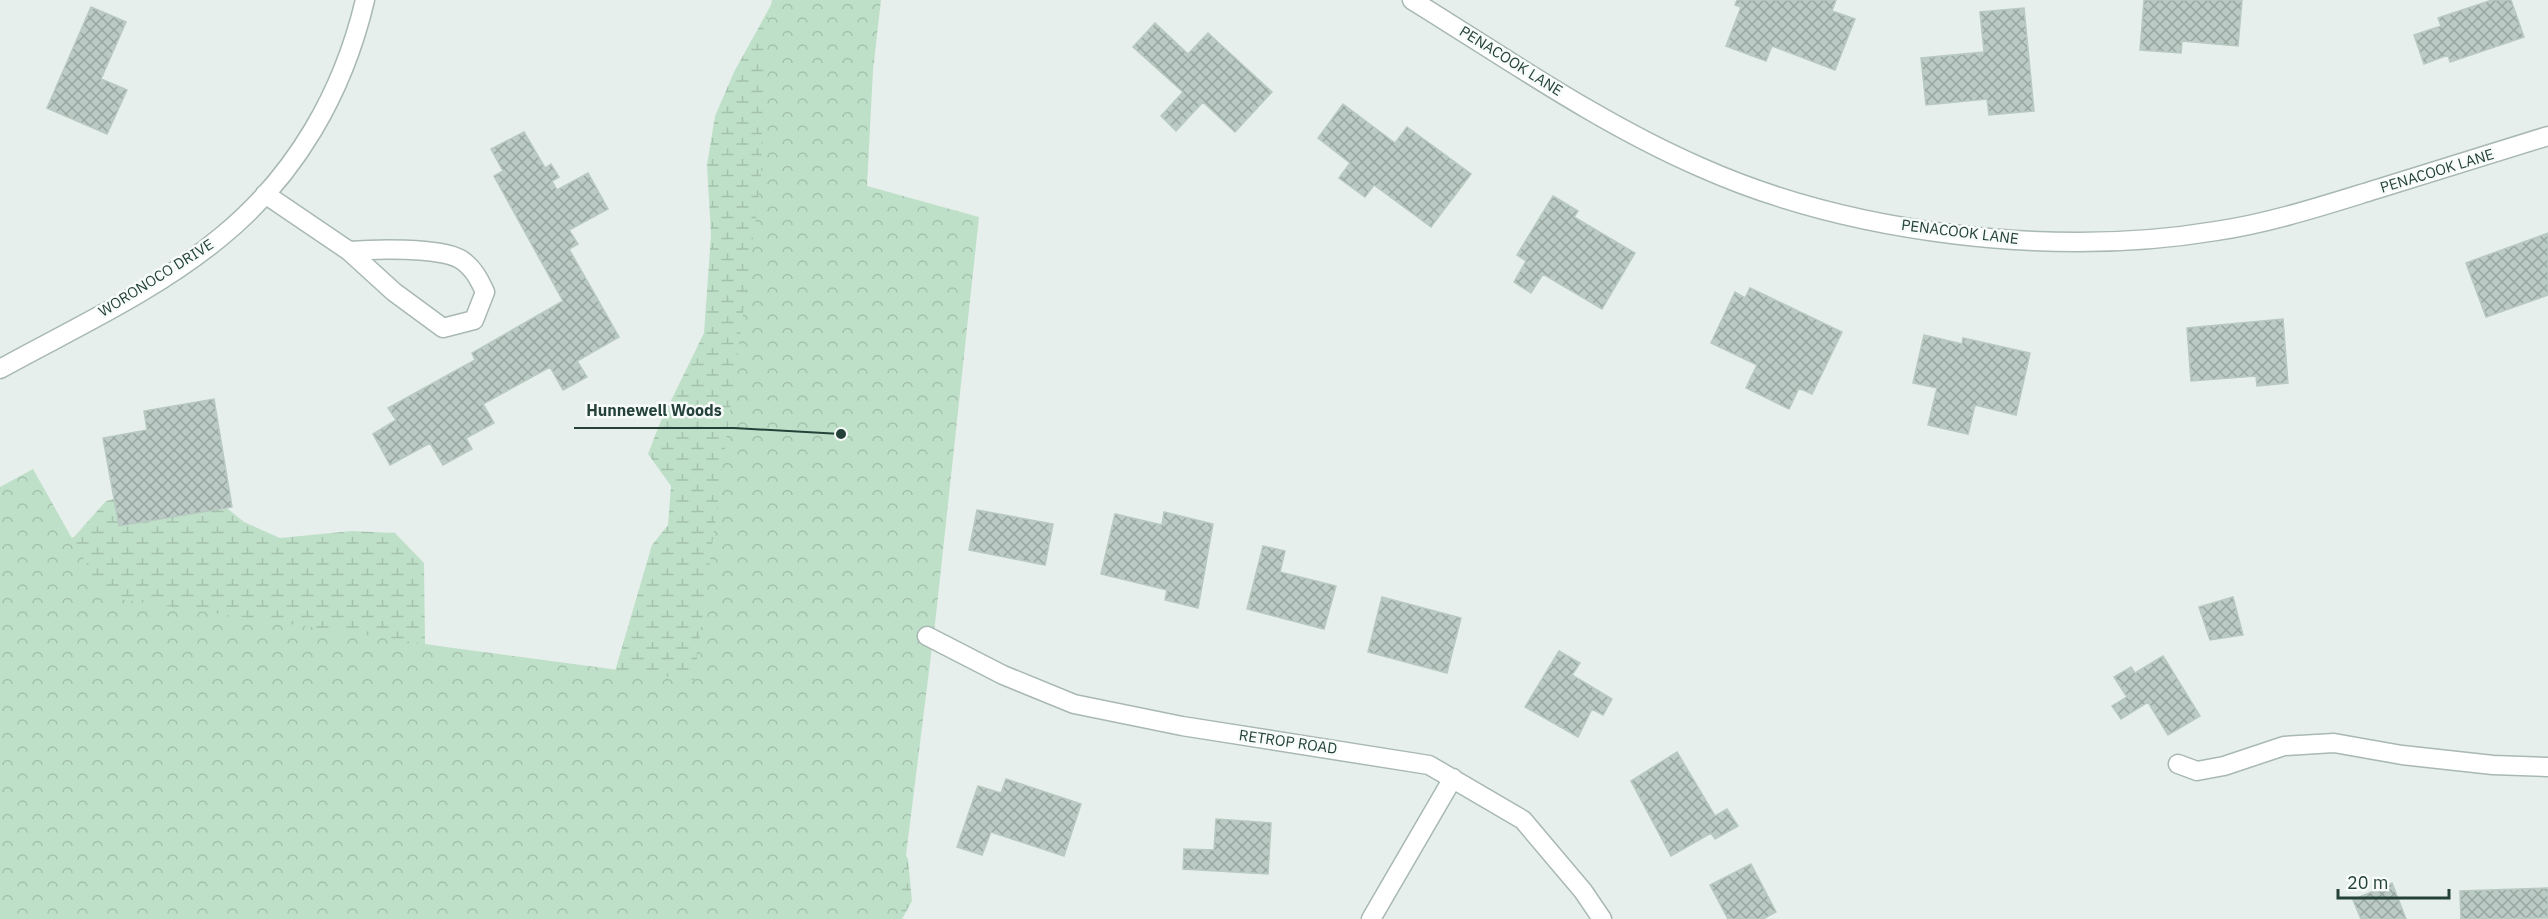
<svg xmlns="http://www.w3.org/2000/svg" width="2548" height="919" font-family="'IBM Plex Sans',sans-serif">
<defs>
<pattern id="wetland-marsh" width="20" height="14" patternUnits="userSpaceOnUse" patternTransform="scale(1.5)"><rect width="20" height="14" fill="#bfe0c8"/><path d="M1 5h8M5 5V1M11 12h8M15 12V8" fill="none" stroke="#a4c1ad"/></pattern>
<pattern id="park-crowns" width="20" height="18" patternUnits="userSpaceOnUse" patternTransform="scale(1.5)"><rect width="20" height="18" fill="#bfe0c8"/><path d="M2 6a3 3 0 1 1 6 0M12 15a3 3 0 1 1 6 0" fill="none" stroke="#a4c1ad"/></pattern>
<pattern id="building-cross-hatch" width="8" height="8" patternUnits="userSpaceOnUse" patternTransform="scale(1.5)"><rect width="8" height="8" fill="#bbcac4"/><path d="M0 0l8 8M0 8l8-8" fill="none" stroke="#98a6a0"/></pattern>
</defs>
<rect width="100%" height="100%" fill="#e6efeb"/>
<path fill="url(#wetland-marsh)" d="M771,5L881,811L908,859L912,901L902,919H43L0,571L74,537L106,501L156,488H202L244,522L280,538L352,531L395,533L424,563L425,644L455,693L601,719L652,545L668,525L671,486L648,454L660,423L704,333L711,235L707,165L715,116L734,72Z"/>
<path fill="url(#park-crowns)" d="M772,0H881L873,70L867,186L979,217L936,615L898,919H0V487L33,469L105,597L446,647L694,680L761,179L764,39Z"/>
<path fill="url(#building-cross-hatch)" stroke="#b8c9c2" stroke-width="1.5" d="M1737,0H1836L1832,11L1855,19L1835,70L1772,46L1766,61L1726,46L1741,7L1735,5Z
M2144,0H2242L2238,46L2182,41L2181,53L2140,50Z
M2492,0H2511L2524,37L2450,62L2448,55L2424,64L2414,35L2441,26L2438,18Z
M91,7L126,22L101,79L127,90L107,134L47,108Z
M2024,8L2034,111L1989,115L1987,99L1926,105L1921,58L1984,52L1980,12Z
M1155,23L1188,54L1208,33L1272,92L1235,132L1203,102L1176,131L1161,116L1183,92L1133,47Z
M1343,104L1395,143L1407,127L1471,174L1431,227L1374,185L1365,197L1339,178L1350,163L1318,138Z
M524,132L545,168L551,164L559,177L552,181L557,190L588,173L608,209L569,230L578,244L569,249L619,337L577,361L587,377L563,390L550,367L483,404L494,423L466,438L472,449L443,465L430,443L390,465L373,434L396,420L388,408L475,360L472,353L563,301L494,176L503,171L491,149Z
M1553,196L1578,211L1574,217L1635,253L1602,309L1543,274L1531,293L1514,282L1526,261L1517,255Z
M2548,233V295L2486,317L2466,263Z
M1750,288L1842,332L1812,394L1799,388L1789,409L1746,388L1757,365L1711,343L1735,292L1745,298Z
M2283,319L2288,383L2257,386L2256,376L2191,381L2187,328Z
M1924,335L1962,344L1963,338L2030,353L2016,415L1975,405L1968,434L1928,425L1937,388L1913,383Z
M214,399L232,507L119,526L103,438L147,430L144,411Z
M977,510L1053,524L1045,565L969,550Z
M1164,512L1213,524L1198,608L1165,600L1167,590L1101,574L1115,514L1162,525Z
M1263,546L1285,551L1280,572L1336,586L1324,629L1247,609Z
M1382,597L1461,618L1447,673L1368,652Z
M2233,597L2243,635L2210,640L2199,607Z
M1559,651L1580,663L1572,675L1612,699L1603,715L1592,709L1578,737L1525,707Z
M2163,656L2200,716L2168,735L2148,702L2121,719L2112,706L2127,697L2114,677L2131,667L2135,673Z
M1677,752L1715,816L1727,809L1738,826L1715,839L1711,833L1671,856L1631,781Z
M1006,779L1081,804L1064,856L991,832L982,855L957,847L978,786L1001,793Z
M1216,819L1271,823L1268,874L1183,869L1184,849L1214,850Z
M1751,864L1776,912L1763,919H1728L1710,885Z
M2392,883L2406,919H2361L2353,900Z
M2548,888V918L2461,919L2460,891Z"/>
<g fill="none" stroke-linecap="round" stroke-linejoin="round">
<defs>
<path id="minor" d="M1412,0C1506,58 1599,123 1700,167C1850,234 2054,258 2216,231C2270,223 2322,206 2374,190C2432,172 2490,154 2548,136
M265,194L349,251L394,292L443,328L474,320L485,292C479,279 473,267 460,259C438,247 374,249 349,251
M0,369C74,328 156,291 222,236C296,175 343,93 365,0
M927,636L1003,675L1074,704L1182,726L1429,765L1523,820L1583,891L1602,919
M2178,764L2197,771L2224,766L2284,746L2334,743L2402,755L2493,765L2548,767
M1371,919L1453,778"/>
</defs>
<use href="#minor" stroke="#a8b8b2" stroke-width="21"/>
<use href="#minor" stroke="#fff" stroke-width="18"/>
</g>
<g text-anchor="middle" stroke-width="5" stroke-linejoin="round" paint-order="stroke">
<g font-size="15" fill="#24423a" stroke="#f7fbf9">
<text transform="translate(1511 61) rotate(32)" y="5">PENACOOK LANE</text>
<text transform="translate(2437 171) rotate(-17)" y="5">PENACOOK LANE</text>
<text transform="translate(1960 232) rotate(7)" y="5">PENACOOK LANE</text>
<text transform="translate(156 278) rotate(-32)" y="5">WORONOCO DRIVE</text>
<text transform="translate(1288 742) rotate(8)" y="5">RETROP ROAD</text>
</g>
</g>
<path fill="none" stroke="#24423a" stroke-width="2" d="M841 434L734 428H574"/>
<circle fill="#24423a" stroke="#f7fbf9" stroke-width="2" cx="841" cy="434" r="6"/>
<g font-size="16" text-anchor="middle" font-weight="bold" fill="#24423a" stroke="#f7fbf9" stroke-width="5" stroke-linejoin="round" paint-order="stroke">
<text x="654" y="416">Hunnewell Woods</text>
</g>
<path d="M2338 889v9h111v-9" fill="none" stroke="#24423a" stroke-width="3"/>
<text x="2347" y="889" font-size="18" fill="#24423a" stroke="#f7fbf9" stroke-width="4.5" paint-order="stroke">20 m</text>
</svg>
